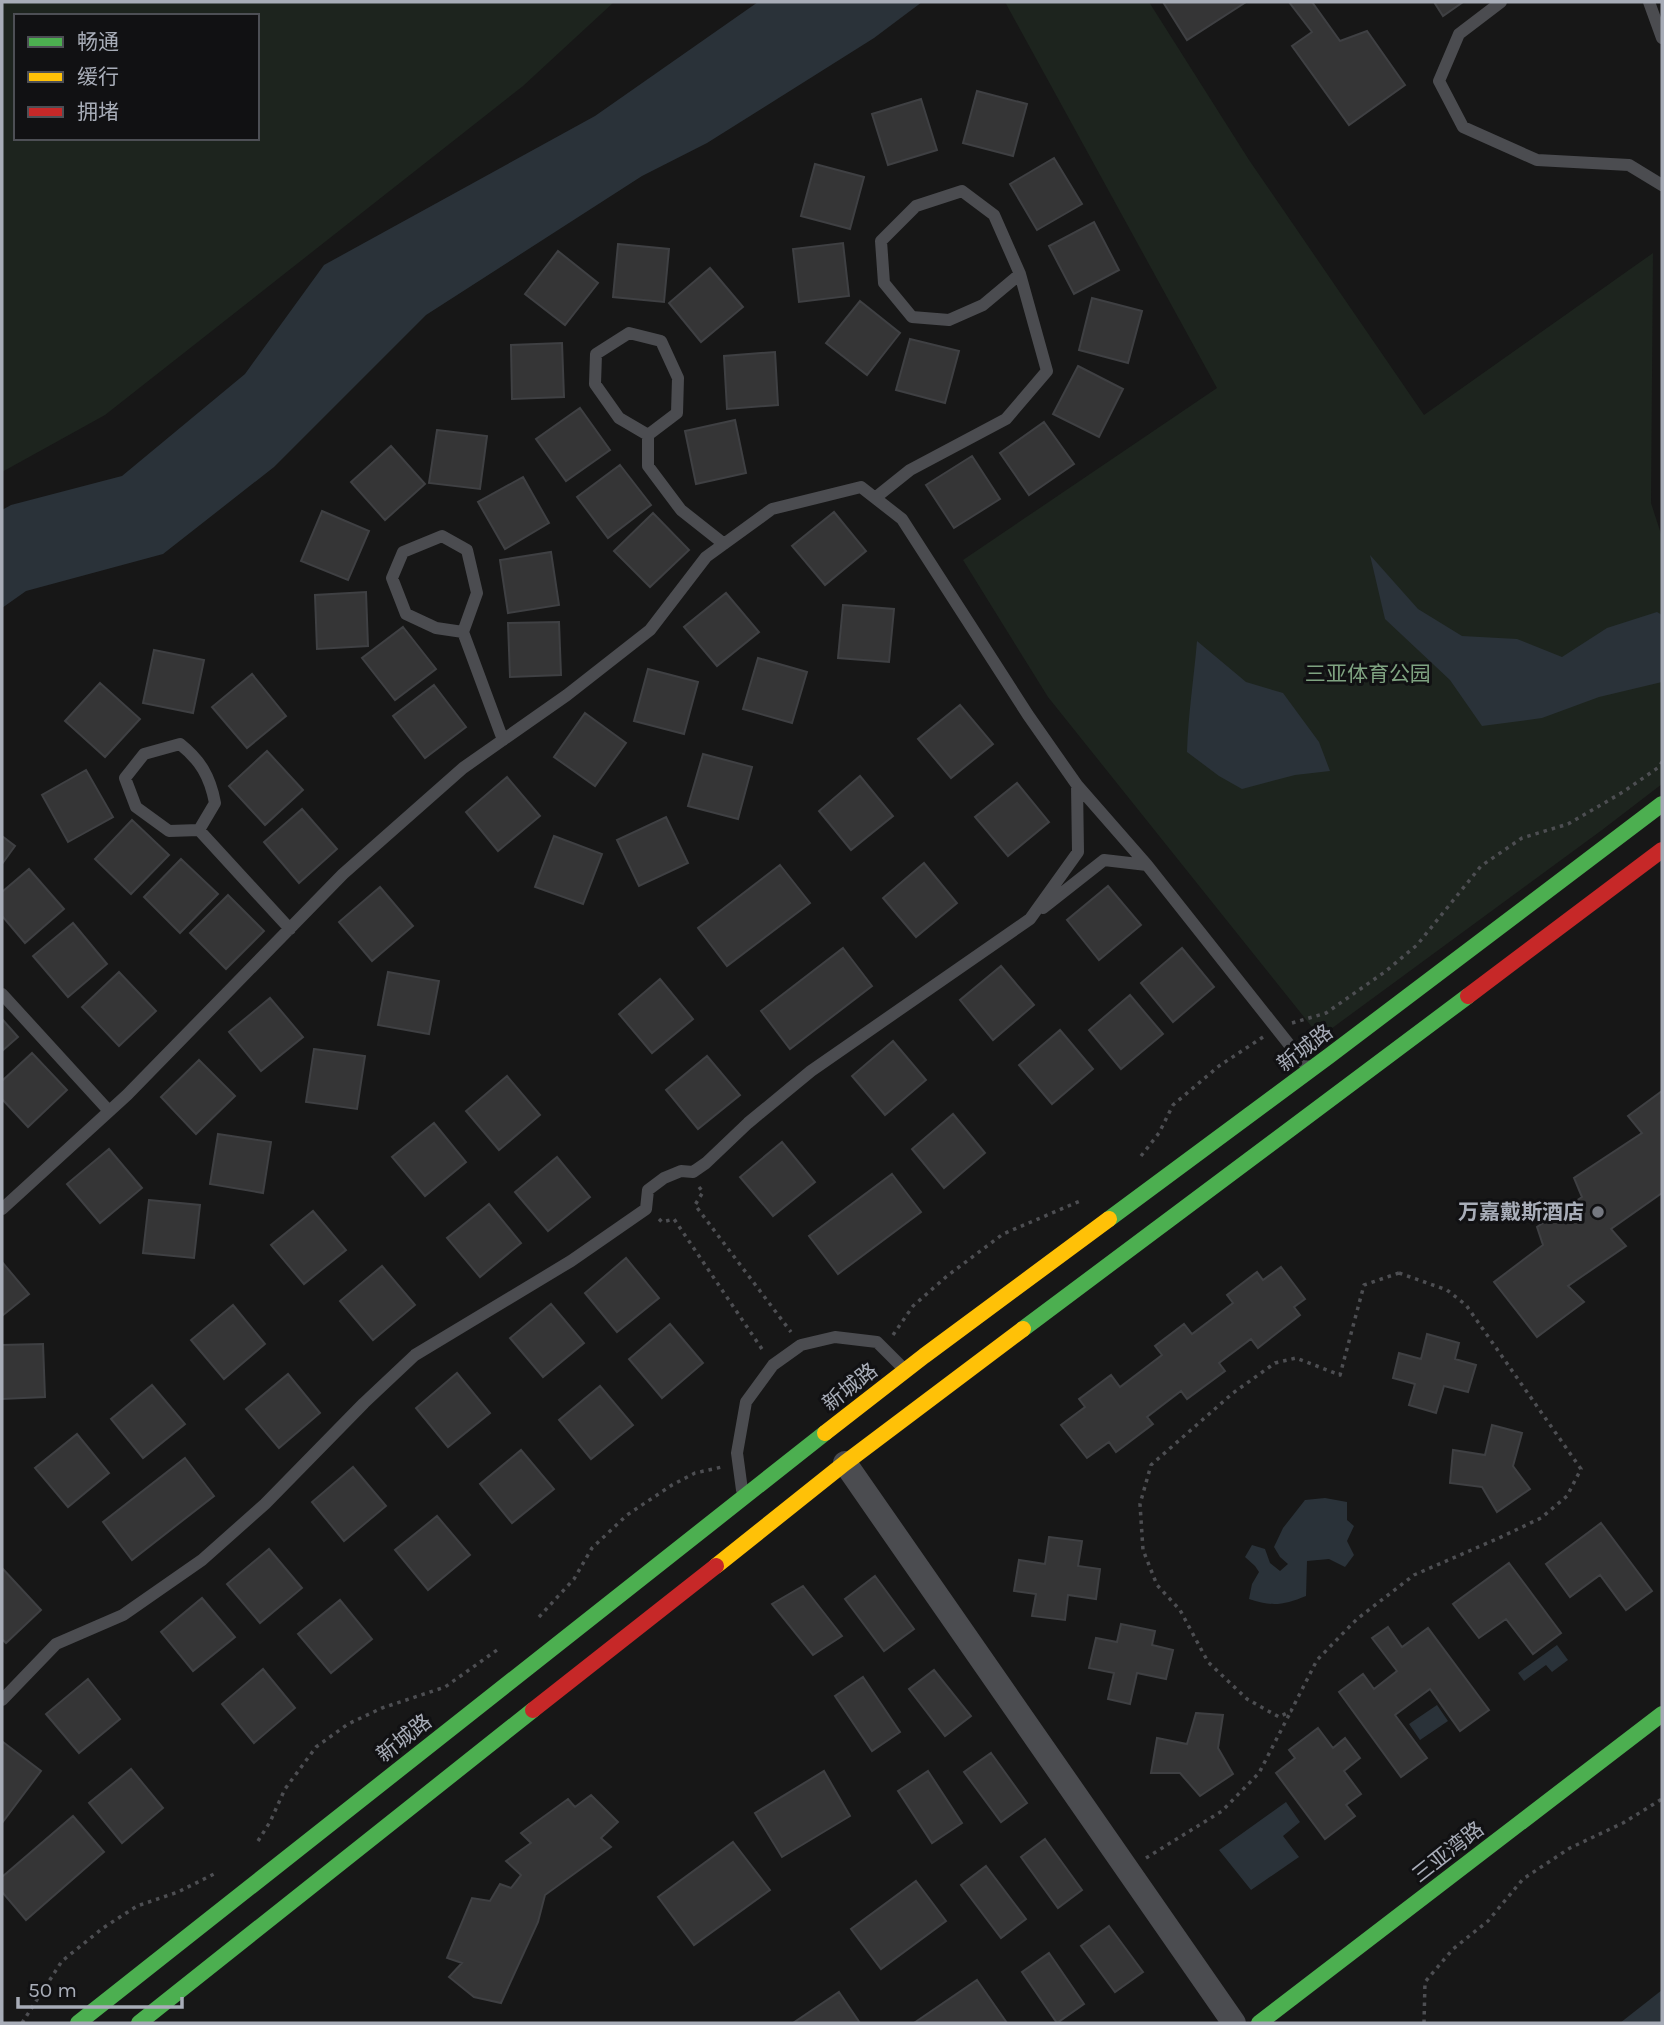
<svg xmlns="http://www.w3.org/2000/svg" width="1664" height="2025" font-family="Karla,'Noto Sans SC',sans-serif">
<rect width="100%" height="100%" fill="#171717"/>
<path fill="#1d241e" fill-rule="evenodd" d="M2,2H614L523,86L105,415L2,472ZM16,16H257V138H16Z
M1005,2H1149L1249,160L1424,415L1653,253L1651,503L1662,537V784L1602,830L1320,1037L1048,697L963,560L1217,388Z"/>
<path fill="#2a3239" d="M758,2H922L874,38L707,143L642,176L426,315L274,467L163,554L26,591L2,608V510L11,505L122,476L245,374L324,265L595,116Z
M1370,555L1418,609L1462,636L1517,639L1562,657L1607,628L1657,612L1662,615V682L1599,697L1542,718L1482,726L1450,680L1385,619Z
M1197,641L1246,682L1283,693L1319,742L1330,771L1295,775L1242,789L1219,776L1187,752C1188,714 1194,678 1197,641Z
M1325,1498L1347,1502V1520L1354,1526L1347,1541L1354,1555L1345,1567L1329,1559L1307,1561L1306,1596C1284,1605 1272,1607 1249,1599L1252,1584L1259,1572L1255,1566L1245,1557L1252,1545L1265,1549L1270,1563L1280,1571L1288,1564L1280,1557L1274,1547L1283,1528L1305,1500Z
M1557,1645L1568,1660L1552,1672L1546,1665L1524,1681L1518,1673Z
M1437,1705L1448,1721L1420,1740L1409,1724Z
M1286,1802L1300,1822L1283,1836L1299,1857L1251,1890L1219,1850Z
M1662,1990V2023H1620Z"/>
<path fill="#353536" stroke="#3f4043" stroke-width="2" d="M1163,2H1246L1187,40Z
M1289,2H1312L1340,41L1367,31L1405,85L1349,125L1292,46L1312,32Z
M1434,2H1463L1443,16Z
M977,91L1027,104L1013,156L963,143Z
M921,99L937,150L888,165L872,114Z
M1054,158L1082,204L1037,230L1010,184Z
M815,164L864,177L850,229L801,216Z
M1094,222L1119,270L1074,294L1049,246Z
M843,243L849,296L799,302L793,249Z
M618,244L669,249L664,302L613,297Z
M558,251L598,283L565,325L525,294Z
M710,268L743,307L701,342L669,303Z
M1092,298L1142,311L1128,363L1079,350Z
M860,301L900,333L867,375L826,343Z
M910,339L959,351L945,403L896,390Z
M562,343L564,397L512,399L511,345Z
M775,352L778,405L727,409L724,356Z
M1078,366L1123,389L1099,437L1053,414Z
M580,408L610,450L566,481L536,439Z
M735,420L746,473L696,484L685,431Z
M1044,422L1074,464L1029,495L1000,453Z
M437,430L487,436L480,489L429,483Z
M391,446L425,484L385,520L351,482Z
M972,456L1000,499L954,528L926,485Z
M620,465L651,505L608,538L577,497Z
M523,477L549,523L505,549L478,502Z
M322,511L369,531L348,580L301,561Z
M834,512L866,551L825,585L792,546Z
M653,513L689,550L650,587L614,551Z
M551,552L559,605L508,613L500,560Z
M366,592L368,646L317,649L315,595Z
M726,593L759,632L717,666L684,627Z
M843,605L894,609L889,662L838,658Z
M559,622L561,675L510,677L508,623Z
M403,627L436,669L395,700L362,658Z
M154,650L204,660L193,713L143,703Z
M758,658L807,672L792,723L743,709Z
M648,669L698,682L684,734L634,721Z
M252,674L286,716L247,748L212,707Z
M100,683L140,719L105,757L65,721Z
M434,685L466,727L425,758L393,716Z
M960,705L993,744L951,778L918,739Z
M585,713L626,743L595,786L554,757Z
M267,751L303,790L265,825L229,786Z
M703,754L752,767L738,819L688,806Z
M86,770L113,817L68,842L42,795Z
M860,776L893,816L851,850L819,811Z
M507,777L540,816L498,851L466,812Z
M1017,783L1049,822L1008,856L975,817Z
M302,809L337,849L299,883L264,842Z
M666,817L688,863L639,886L617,840Z
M132,820L169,855L131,894L95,859Z
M2,836L15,846L2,864Z
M554,836L602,854L583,904L535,887Z
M181,859L218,894L180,933L144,897Z
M924,863L957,903L916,937L883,898Z
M780,865L810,903L727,966L698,928Z
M29,869L64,909L25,943L2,916V892Z
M1108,886L1141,925L1099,960L1067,920Z
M380,887L413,926L372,961L339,922Z
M228,895L264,931L226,969L190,933Z
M73,923L107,964L68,997L33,956Z
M843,948L872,986L790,1049L761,1011Z
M1182,948L1214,987L1173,1022L1141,983Z
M1001,966L1034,1005L993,1040L960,1000Z
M119,972L156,1011L119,1046L82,1007Z
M388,972L439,981L429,1034L378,1025Z
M660,979L693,1019L652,1053L619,1014Z
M1130,995L1163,1034L1121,1069L1089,1030Z
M270,998L303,1037L261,1071L229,1032Z
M2,1019L18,1037L2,1051Z
M1060,1030L1093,1069L1052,1104L1019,1065Z
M893,1041L926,1080L885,1115L852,1076Z
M314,1049L365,1056L357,1109L306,1102Z
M32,1053L67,1090L28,1127L2,1099V1081Z
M707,1056L740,1095L698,1129L666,1090Z
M199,1060L235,1096L196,1134L161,1097Z
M507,1076L540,1115L499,1150L466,1111Z
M1662,1091V1193L1611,1229L1626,1246L1568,1286L1584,1302L1537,1337L1494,1282L1543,1245L1537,1227L1582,1197L1574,1178L1642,1133L1628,1116Z
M953,1114L985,1153L944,1188L912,1149Z
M434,1123L466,1162L425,1196L392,1157Z
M218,1134L271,1142L263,1193L210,1184Z
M782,1142L815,1182L773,1216L740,1177Z
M109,1149L142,1188L100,1223L67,1184Z
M557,1157L590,1197L548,1231L515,1192Z
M892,1174L921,1212L838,1274L809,1236Z
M149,1200L200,1205L194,1258L143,1253Z
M489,1204L521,1243L480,1277L447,1238Z
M313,1211L346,1250L304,1284L271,1245Z
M626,1258L659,1298L617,1332L585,1293Z
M2,1262L29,1294L2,1316Z
M382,1266L415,1305L373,1340L340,1301Z
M1281,1267L1305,1299L1294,1307L1300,1315L1258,1348L1251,1339L1219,1363L1225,1371L1187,1399L1181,1391L1147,1417L1153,1424L1116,1452L1109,1442L1087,1458L1061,1425L1085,1407L1079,1399L1111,1375L1120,1387L1162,1355L1155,1346L1184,1324L1192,1334L1233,1303L1227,1295L1257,1272L1263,1280Z
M551,1304L584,1343L543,1377L510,1338Z
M233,1305L265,1344L224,1379L191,1340Z
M670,1324L703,1363L662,1398L629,1359Z
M1427,1334L1459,1343L1455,1359L1476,1365L1468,1392L1444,1386L1436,1413L1409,1405L1415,1384L1393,1378L1399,1353L1421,1359Z
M43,1344L45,1397L2,1399V1345Z
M457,1373L490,1413L448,1447L416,1408Z
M288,1374L320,1413L279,1448L246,1409Z
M152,1385L185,1424L143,1458L111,1419Z
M600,1386L633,1425L591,1459L559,1420Z
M1492,1425L1522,1433L1513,1466L1530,1489L1497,1512L1482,1487L1450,1483L1453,1450L1485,1455Z
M77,1434L109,1473L68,1507L35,1468Z
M521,1450L554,1489L512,1523L480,1484Z
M185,1458L214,1496L132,1560L103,1522Z
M353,1467L386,1506L344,1541L312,1502Z
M437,1516L470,1555L428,1590L395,1550Z
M1601,1523L1652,1591L1626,1610L1600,1575L1570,1597L1546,1564Z
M1049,1537L1082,1541L1078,1566L1100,1569L1096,1599L1068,1595L1065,1620L1032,1616L1036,1594L1014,1591L1019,1560L1045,1564Z
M269,1549L302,1588L260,1623L227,1584Z
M1509,1563L1561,1633L1533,1654L1506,1619L1479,1638L1453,1604Z
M2,1568L41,1610L6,1643L2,1639Z
M875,1576L914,1629L884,1651L845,1599Z
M803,1586L842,1636L813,1655L772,1604Z
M202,1598L235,1637L193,1671L161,1632Z
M340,1600L372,1639L331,1673L298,1634Z
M1121,1624L1155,1631L1152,1645L1173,1650L1166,1679L1137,1673L1130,1704L1108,1699L1114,1673L1089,1668L1096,1638L1117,1642Z
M1388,1627L1402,1647L1428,1628L1489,1710L1460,1731L1430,1689L1395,1715L1427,1758L1401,1777L1339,1692L1363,1674L1374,1689L1397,1671L1372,1638Z
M263,1669L295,1708L254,1743L222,1704Z
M934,1670L971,1716L945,1736L909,1689Z
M863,1677L900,1732L872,1751L835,1696Z
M88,1679L120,1719L79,1753L46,1714Z
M1196,1713L1223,1715L1218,1748L1233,1774L1200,1796L1180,1773H1151L1157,1738L1187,1744Z
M1318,1728L1333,1748L1345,1738L1360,1758L1344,1771L1361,1794L1346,1805L1355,1816L1325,1839L1276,1773L1295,1758L1289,1750Z
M3,1742L41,1771L2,1823V1744Z
M991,1753L1027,1803L1001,1822L964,1772Z
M131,1769L163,1808L122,1843L89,1803Z
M824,1771L850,1816L782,1857L755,1813Z
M928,1771L962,1823L932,1843L898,1791Z
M591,1795L618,1822L601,1838L611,1847L545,1895L538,1922L501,2003L474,1997L449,1977L462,1963L447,1958L472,1898L490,1901L500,1884L511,1888L521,1875L506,1861L531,1843L521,1833L568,1799L575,1807Z
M73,1816L104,1852L26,1920L2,1892V1877Z
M1045,1839L1082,1890L1058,1908L1021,1857Z
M733,1842L770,1890L694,1945L658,1897Z
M986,1866L1026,1919L1001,1938L961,1885Z
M916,1881L946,1921L881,1969L851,1929Z
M1109,1926L1143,1972L1115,1992L1081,1946Z
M1049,1953L1084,2004L1057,2023L1022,1972Z
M977,1980L1007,2023H914Z
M839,1992L860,2023H793Z"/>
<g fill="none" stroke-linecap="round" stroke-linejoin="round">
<path stroke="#4d4e52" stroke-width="3.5" stroke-dasharray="3.5 5" stroke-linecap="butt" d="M1292,1023L1326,1013L1386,971L1417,945L1481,866L1522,838L1568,824L1623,792L1659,767L1662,762
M1141,1156L1159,1133L1173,1105L1219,1066L1263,1037
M699,1187L703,1192L695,1205L791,1332
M659,1219L662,1222L674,1219L764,1352
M1399,1273L1447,1290L1466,1305L1581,1469L1567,1496L1541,1518L1499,1538L1414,1575L1357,1619L1317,1660L1291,1711L1279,1717L1247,1699L1208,1662L1180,1610L1157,1585L1143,1550L1140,1504L1151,1465L1233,1393L1275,1363L1296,1358L1340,1375L1364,1285Z
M893,1335L913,1306L947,1276L1003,1234L1080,1201
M539,1617L574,1579L592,1548L627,1515L672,1485L695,1473L722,1467
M258,1841L270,1822L285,1789L316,1747L348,1724L382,1708L445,1687L497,1650
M1146,1858L1222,1811L1259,1773L1290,1713
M22,2023L62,1961L103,1928L137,1906L178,1892L216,1873
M1424,2023L1425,1982L1453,1949L1488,1921L1523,1879L1570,1848L1623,1823L1662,1799"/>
<path stroke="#4b4c50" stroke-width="12" d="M1501,2L1459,34L1439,81L1463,127L1537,160L1629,165L1662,185
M1649,2L1662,38
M648,435L619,418L595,384L596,354L629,333L661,341L678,378L677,413L648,435V466L681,510L724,544
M875,498L910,470L1006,419L1047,371L1020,274L994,215L962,191L916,206L881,241L884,283L912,317L949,320L983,305L1020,274
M463,632L436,628L406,614L392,578L403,552L442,536L467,550L477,593L463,632L503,740
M1077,785L1147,865L1307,1067
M199,830L215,803C210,776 200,760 180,744L144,754L125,778L136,807L169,831L199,830L290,929
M1043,908L1104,860L1147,865
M2,994L109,1111
M2,1209L127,1095L343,874L463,768L567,695L650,630L706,557L772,509L861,487L902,519L1028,715L1077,785L1078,852L1030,919L811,1071L748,1123L706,1163L693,1172L681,1171L664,1178L648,1190L646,1209L571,1261L415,1355L364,1403L265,1504L202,1560L123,1615L56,1644L2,1700
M742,1490L737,1453L746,1402L773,1365L801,1345L835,1337L877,1342L903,1368"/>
<path stroke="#4b4c50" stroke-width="24" d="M845,1463L1234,2023"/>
<path stroke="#4caf50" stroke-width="16" d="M1109,1219L1329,1056L1662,804
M1023,1329L1468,996
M78,2023L825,1433
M139,2023L533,1710
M1259,2023L1662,1714"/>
<path stroke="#ffc107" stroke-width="16" d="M825,1433L924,1356L1109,1219
M716,1566L845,1463L1023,1329"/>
<path stroke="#c62828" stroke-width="16" d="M1468,996L1662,850
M533,1710L716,1566"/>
</g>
<circle fill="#757880" stroke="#111113" stroke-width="2.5" cx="1598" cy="1212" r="7"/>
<g text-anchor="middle" stroke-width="6" stroke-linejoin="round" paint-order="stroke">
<g font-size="21" fill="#7fa381" stroke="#111113">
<text x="1368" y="681">三亚体育公园</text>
</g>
<g font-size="21" fill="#a8adb8" stroke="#111113">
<text transform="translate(1305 1048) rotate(-37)" y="7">新城路</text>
<text transform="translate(850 1387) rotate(-38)" y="7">新城路</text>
<text transform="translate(404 1738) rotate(-38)" y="7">新城路</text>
<text transform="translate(1448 1852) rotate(-38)" y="7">三亚湾路</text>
</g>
<g font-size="21" font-weight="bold" fill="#a8adb8" stroke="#111113" text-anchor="end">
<text x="1584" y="1219">万嘉戴斯酒店</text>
</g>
</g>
<rect width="1664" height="2025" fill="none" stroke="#a8adb8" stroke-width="7"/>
<rect x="14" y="14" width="245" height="126" fill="#111113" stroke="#4d4f55" stroke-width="2"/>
<rect x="28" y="37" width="35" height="10" fill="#4caf50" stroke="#4d4f55" stroke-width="2"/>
<text x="77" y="49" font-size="21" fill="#a8adb8">畅通</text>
<rect x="28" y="72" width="35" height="10" fill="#ffc107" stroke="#4d4f55" stroke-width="2"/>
<text x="77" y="84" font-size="21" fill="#a8adb8">缓行</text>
<rect x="28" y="107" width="35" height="10" fill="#c62828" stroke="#4d4f55" stroke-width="2"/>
<text x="77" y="119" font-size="21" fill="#a8adb8">拥堵</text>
<path d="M18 1997v10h164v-10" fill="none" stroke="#a8adb8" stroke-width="3.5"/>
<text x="28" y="1997" font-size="21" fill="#a8adb8" stroke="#111113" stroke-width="5" paint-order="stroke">50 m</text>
</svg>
